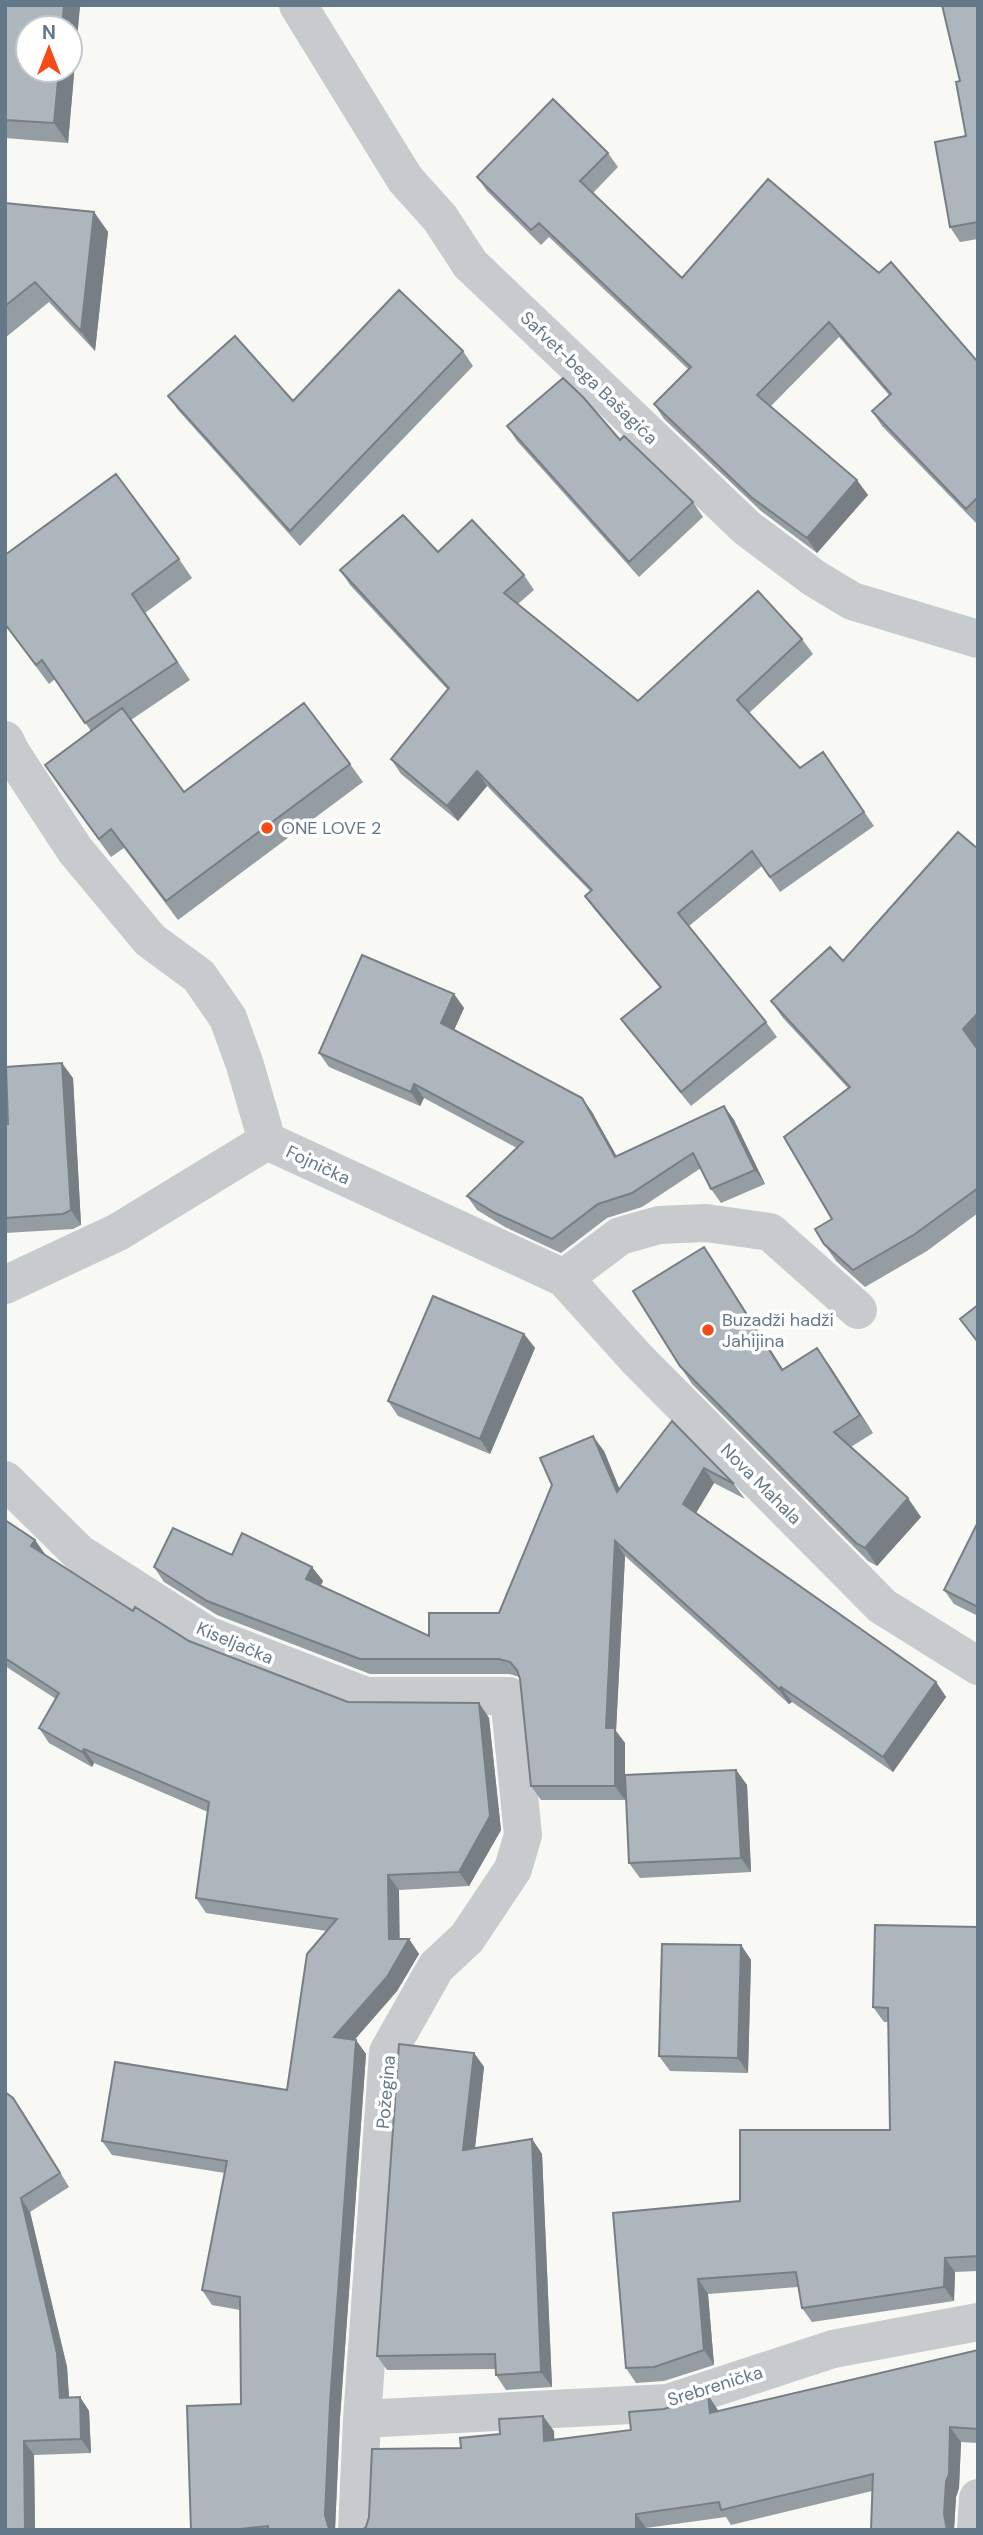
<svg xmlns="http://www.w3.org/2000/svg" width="983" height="2535" font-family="'DM Sans',sans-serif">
<rect width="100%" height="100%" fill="#f8f8f4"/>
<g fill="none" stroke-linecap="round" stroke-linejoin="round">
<path stroke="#c7cbce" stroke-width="38" d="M298,5L405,179L440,218L470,264L747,528L814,578L852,601L978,639
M5,740L12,754L75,850L150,940L199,976L228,1018L245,1065L267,1141
M267,1141L564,1278L637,1359L882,1606L978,1666
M564,1278L620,1236L659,1225L706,1223L770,1232L858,1310
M5,1285L118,1232L267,1141
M5,1480L79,1553L207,1635L366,1696H509L523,1835L513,1869L467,1938L436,1967L388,2052L362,2419L357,2530
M362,2419L668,2403L833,2349L978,2322
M976,2530L978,2498"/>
</g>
<path fill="#949da2" d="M5,5H80L68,143L5,138Z
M978,5V239L960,242L950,227L966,136L960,81Z
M608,153L618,167L593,193L682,278L978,362V521L976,523L882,426L872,411L889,395L839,337L771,406L868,495L817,553L761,511L664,419L654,404L688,369L549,237L541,245L487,191L477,177Z
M5,203L94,212L108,232L95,351L49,302L5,338Z
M463,351L473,366L300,546L178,410L168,396L293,401Z
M507,426L620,440L693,502L703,517L639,577L517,441Z
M438,552L524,575L534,590L518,604L638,701L802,639L813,654L749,713L800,768L823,752L874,826L780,892L762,866L689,926L766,1022L777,1037L691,1106L632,1033L621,1019L660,988L595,910L585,896L590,891L487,786L458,821L401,774L391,759L448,690L350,585L340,570Z
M5,555L179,559L192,578L145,613L190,680L131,720L184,792L350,764L363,782L178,920L124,848L111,857L57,783L91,731L55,679L49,684L5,625Z
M843,961L975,1046L978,1050V1213L927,1251L865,1287L836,1261L824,1244L832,1219L848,1088L783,1018L771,1001Z
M454,994L464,1008L454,1030L582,1098L592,1112L616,1157L724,1106L734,1120L765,1184L721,1203L711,1189L701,1168L642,1207L607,1218L561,1253L505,1227L477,1210L467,1196L517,1148L424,1098L420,1106L329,1067L319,1053Z
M73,1078L81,1225L73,1229L5,1233V1124H8Z
M716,1265L783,1370L817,1348L873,1433L851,1447L921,1517L877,1566L868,1561L692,1384L680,1366Z
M524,1334L535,1348L490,1454L398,1416L388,1401Z
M672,1421L734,1484L745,1499L714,1483L696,1513L936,1682L946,1697L893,1772L792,1702L789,1704L625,1556L616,1731L625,1743V1775L736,1770L747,1785L751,1872L640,1878L629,1863L625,1780V1800H541L531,1786L520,1677L509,1674H370L217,1615L164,1582L154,1567L232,1555L312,1567L323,1581L320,1586L429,1636L499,1613L604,1451L619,1489Z
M5,1520L35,1540L45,1555L133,1611L189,1641L348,1702L479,1703L489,1718L501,1830L469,1886L399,1890V1939H409L419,1954L397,1991L355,2039L366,2054L340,2418L335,2530H191L241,2404L240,2310L212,2305L202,2290L225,2173L112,2155L102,2141L287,2090L327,1931L206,1913L196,1898L208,1812L94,1763L92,1767L49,1743L39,1728L56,1699L5,1666Z
M978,1522V1616L954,1604L944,1590Z
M978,1927V2271L955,2272L954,2301L812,2322L802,2308L798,2287L708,2294L714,2365L664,2381L636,2383L626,2368L740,2201L890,2130L888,2022H884L873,2007Z
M741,1945L751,1960L748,2073L670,2071L659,2056Z
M474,2053L484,2067L475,2148L532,2139L542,2154L552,2387L506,2390L496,2375V2369L387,2370L377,2356Z
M13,2098L69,2187L30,2212L67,2367L69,2397H80L89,2411L91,2453L34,2455L35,2530H5Z
M978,2350V2443L961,2442L959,2488L956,2497L954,2530H871L872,2491L731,2525L726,2517L646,2528L461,2448L554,2431V2440L631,2430L718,2410V2411Z"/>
<path fill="#787f84" d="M64,5H80L68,143L54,123L59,70H70V28H62Z
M94,212L108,232L95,351L81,331Z
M857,480L868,495L817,553L807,538Z
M477,771L487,786L458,821L447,806Z
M454,994L464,1008L451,1037L441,1023Z
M978,1013V1043L975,1046L963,1029Z
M62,1063L73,1078L81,1225L71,1210Z
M414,1084L424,1098L420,1106L411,1092Z
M582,1098L592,1112L625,1171L615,1157Z
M724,1106L734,1120L765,1184L755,1170Z
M704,1247L716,1265L795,1388L782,1370Z
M524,1334L535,1348L490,1454L480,1439Z
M817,1348L830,1366L873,1433L860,1415Z
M593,1436L604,1451L627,1507L617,1492Z
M704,1468L714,1483L693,1518L683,1504Z
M908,1498L921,1517L877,1566L865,1548Z
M35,1540L45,1554L41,1561L31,1546Z
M615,1541L625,1556L616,1731L625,1743V1800L615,1786L606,1728Z
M312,1567L323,1581L317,1594L306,1579Z
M936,1682L946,1697L893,1772L883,1757Z
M781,1687L792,1702L789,1704L779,1689Z
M479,1703L489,1718L501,1830L469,1886L459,1872Z
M84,1749L94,1763L92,1767L82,1752Z
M736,1770L747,1785L751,1872L741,1858Z
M388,1875L399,1890L400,1953L389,1939Z
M409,1939L419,1954L397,1991L344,2052L334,2037Z
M741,1945L751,1960L748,2073L738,2058Z
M356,2040L366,2054L340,2418L335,2530H330L328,2526L325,2515L330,2404Z
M474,2053L484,2067L473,2165L463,2150Z
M13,2098L23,2112L69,2187L60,2173Z
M532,2139L542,2154L552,2387L541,2372Z
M21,2198L30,2212L67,2367L70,2412L60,2398Z
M945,2258L955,2272L954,2301L944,2287Z
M698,2279L708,2294L714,2365L704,2350Z
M708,2395L718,2410L720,2428L710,2413Z
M80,2397L89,2411L91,2453L81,2439Z
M543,2416L554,2431L555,2456L544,2441Z
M950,2427L961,2442L959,2488L956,2497L954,2530H947L944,2514Z
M24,2441L34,2455L35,2530H25Z
M636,2514L646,2528V2530H636Z"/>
<path fill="#acb6bc" stroke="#787f84" stroke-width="2" d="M5,5H64L62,28H28V70H59L54,123L5,120Z
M942,5H978V222L950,227L935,142L966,136L956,82L960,81Z
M553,99L608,153L580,181L682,278L768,179L879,273L891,262L978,362V497L966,509L872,411L891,394L829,322L757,395L857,480L807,538L751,497L654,404L691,367L539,223L531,230L477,177Z
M5,203L94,212L81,331L35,282L5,306Z
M399,290L463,351L290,531L168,396L235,336L293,401Z
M563,378L583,397L620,440L624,436L693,502L629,562L507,426Z
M116,474L179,559L132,594L177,662L85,723L42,660L36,665L5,624V555Z
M403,515L438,552L472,520L524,575L504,593L638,701L758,591L802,639L737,700L800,768L823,752L864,812L770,877L752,851L678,913L766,1022L681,1092L621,1019L661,987L585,896L592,890L477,771L447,806L391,759L449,688L340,570Z
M304,703L350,764L166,901L111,829L99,839L45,765L122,708L184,792Z
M958,832L978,849V1013L963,1029L978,1050V1188L915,1234L853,1270L824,1244L815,1229L832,1219L784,1137L850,1087L771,1001L830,947L843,961Z
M362,955L454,994L441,1023L582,1098L615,1157L724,1106L755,1170L711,1189L693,1153L632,1193L598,1204L552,1239L495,1213L467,1196L523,1142L414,1084L411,1092L319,1053Z
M62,1063L71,1210L63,1214L5,1218V1124H8L6,1067Z
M704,1247L782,1370L817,1348L860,1415L834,1432L908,1498L865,1548L856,1543L680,1366L633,1291Z
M433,1296L524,1334L480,1439L388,1401Z
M978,1305V1342L960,1319Z
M672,1421L734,1484L704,1468L683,1504L936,1682L883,1757L781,1687L779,1689L615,1541L606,1728H615V1786H531L520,1679L517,1670L510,1662L499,1659H360L207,1601L154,1567L173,1528L232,1555L242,1533L312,1567L306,1579L429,1636V1613H499L552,1485L540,1458L593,1436L617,1492Z
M5,1520L35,1540L31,1546L133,1611L135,1607L189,1641L348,1702L479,1703L490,1816L459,1872L388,1875L389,1939H409L387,1977L334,2037L356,2040L330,2404L325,2515L328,2526L331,2530H268V2526L231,2530H191L187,2406L241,2404L240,2297L202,2290L227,2161L102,2141L115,2062L287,2090L307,1954L337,1919L196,1898L209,1802L84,1749L82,1752L39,1728L59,1693L5,1658Z
M978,1522V1607L944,1590Z
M736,1770L741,1858L629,1863L625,1775Z
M875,1925L978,1927V2256L945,2258L944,2287L802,2308L796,2272L698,2279L704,2350L654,2367L626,2368L613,2213L740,2201V2130H890L888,2008L873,2007Z
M662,1944L741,1945L738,2058L659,2056Z
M399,2044L474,2053L463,2150L532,2139L541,2372L496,2375L495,2354L377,2356Z
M5,2092L13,2098L60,2173L21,2198L57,2353L60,2398L80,2397L81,2439L24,2441L25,2530H5Z
M978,2350V2429L950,2427L949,2474L946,2482L944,2514L947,2530H871L873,2474L721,2510L719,2502L636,2514V2530H362L366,2527L369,2517L372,2449L461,2448L460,2438L500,2434L499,2419L543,2416L544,2441L631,2430L629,2412L664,2409L708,2395L710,2413Z"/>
<g fill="#f54b17" stroke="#fff" stroke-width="2.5">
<circle cx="267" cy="828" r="7"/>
<circle cx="708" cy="1330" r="7"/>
</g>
<g text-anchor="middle" stroke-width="7" stroke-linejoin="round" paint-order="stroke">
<g font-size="18" fill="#637888" stroke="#fff">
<text transform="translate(589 378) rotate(44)" y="6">Safvet-bega Bašagića</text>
<text transform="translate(318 1165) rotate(25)" y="6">Fojnička</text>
<text transform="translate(761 1484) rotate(45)" y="6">Nova Mahala</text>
<text transform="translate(235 1643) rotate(23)" y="6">Kiseljačka</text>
<text transform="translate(386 2092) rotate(-85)" y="6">Požegina</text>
<text transform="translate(715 2386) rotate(-17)" y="6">Srebrenička</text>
</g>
<g font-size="18" fill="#637888" stroke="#fff" text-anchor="start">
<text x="281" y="834">ONE LOVE 2</text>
<text x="722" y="1326">Buzadži hadži<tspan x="722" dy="21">Jahijina</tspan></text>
</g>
</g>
<rect width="983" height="2535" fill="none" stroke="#637888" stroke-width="14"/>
<g transform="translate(49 49)"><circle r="33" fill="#ffffff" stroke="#c1c9cf" stroke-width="2"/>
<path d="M0-5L12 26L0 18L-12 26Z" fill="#f54b17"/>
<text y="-10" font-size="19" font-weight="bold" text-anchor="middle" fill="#637888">N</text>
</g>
</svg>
